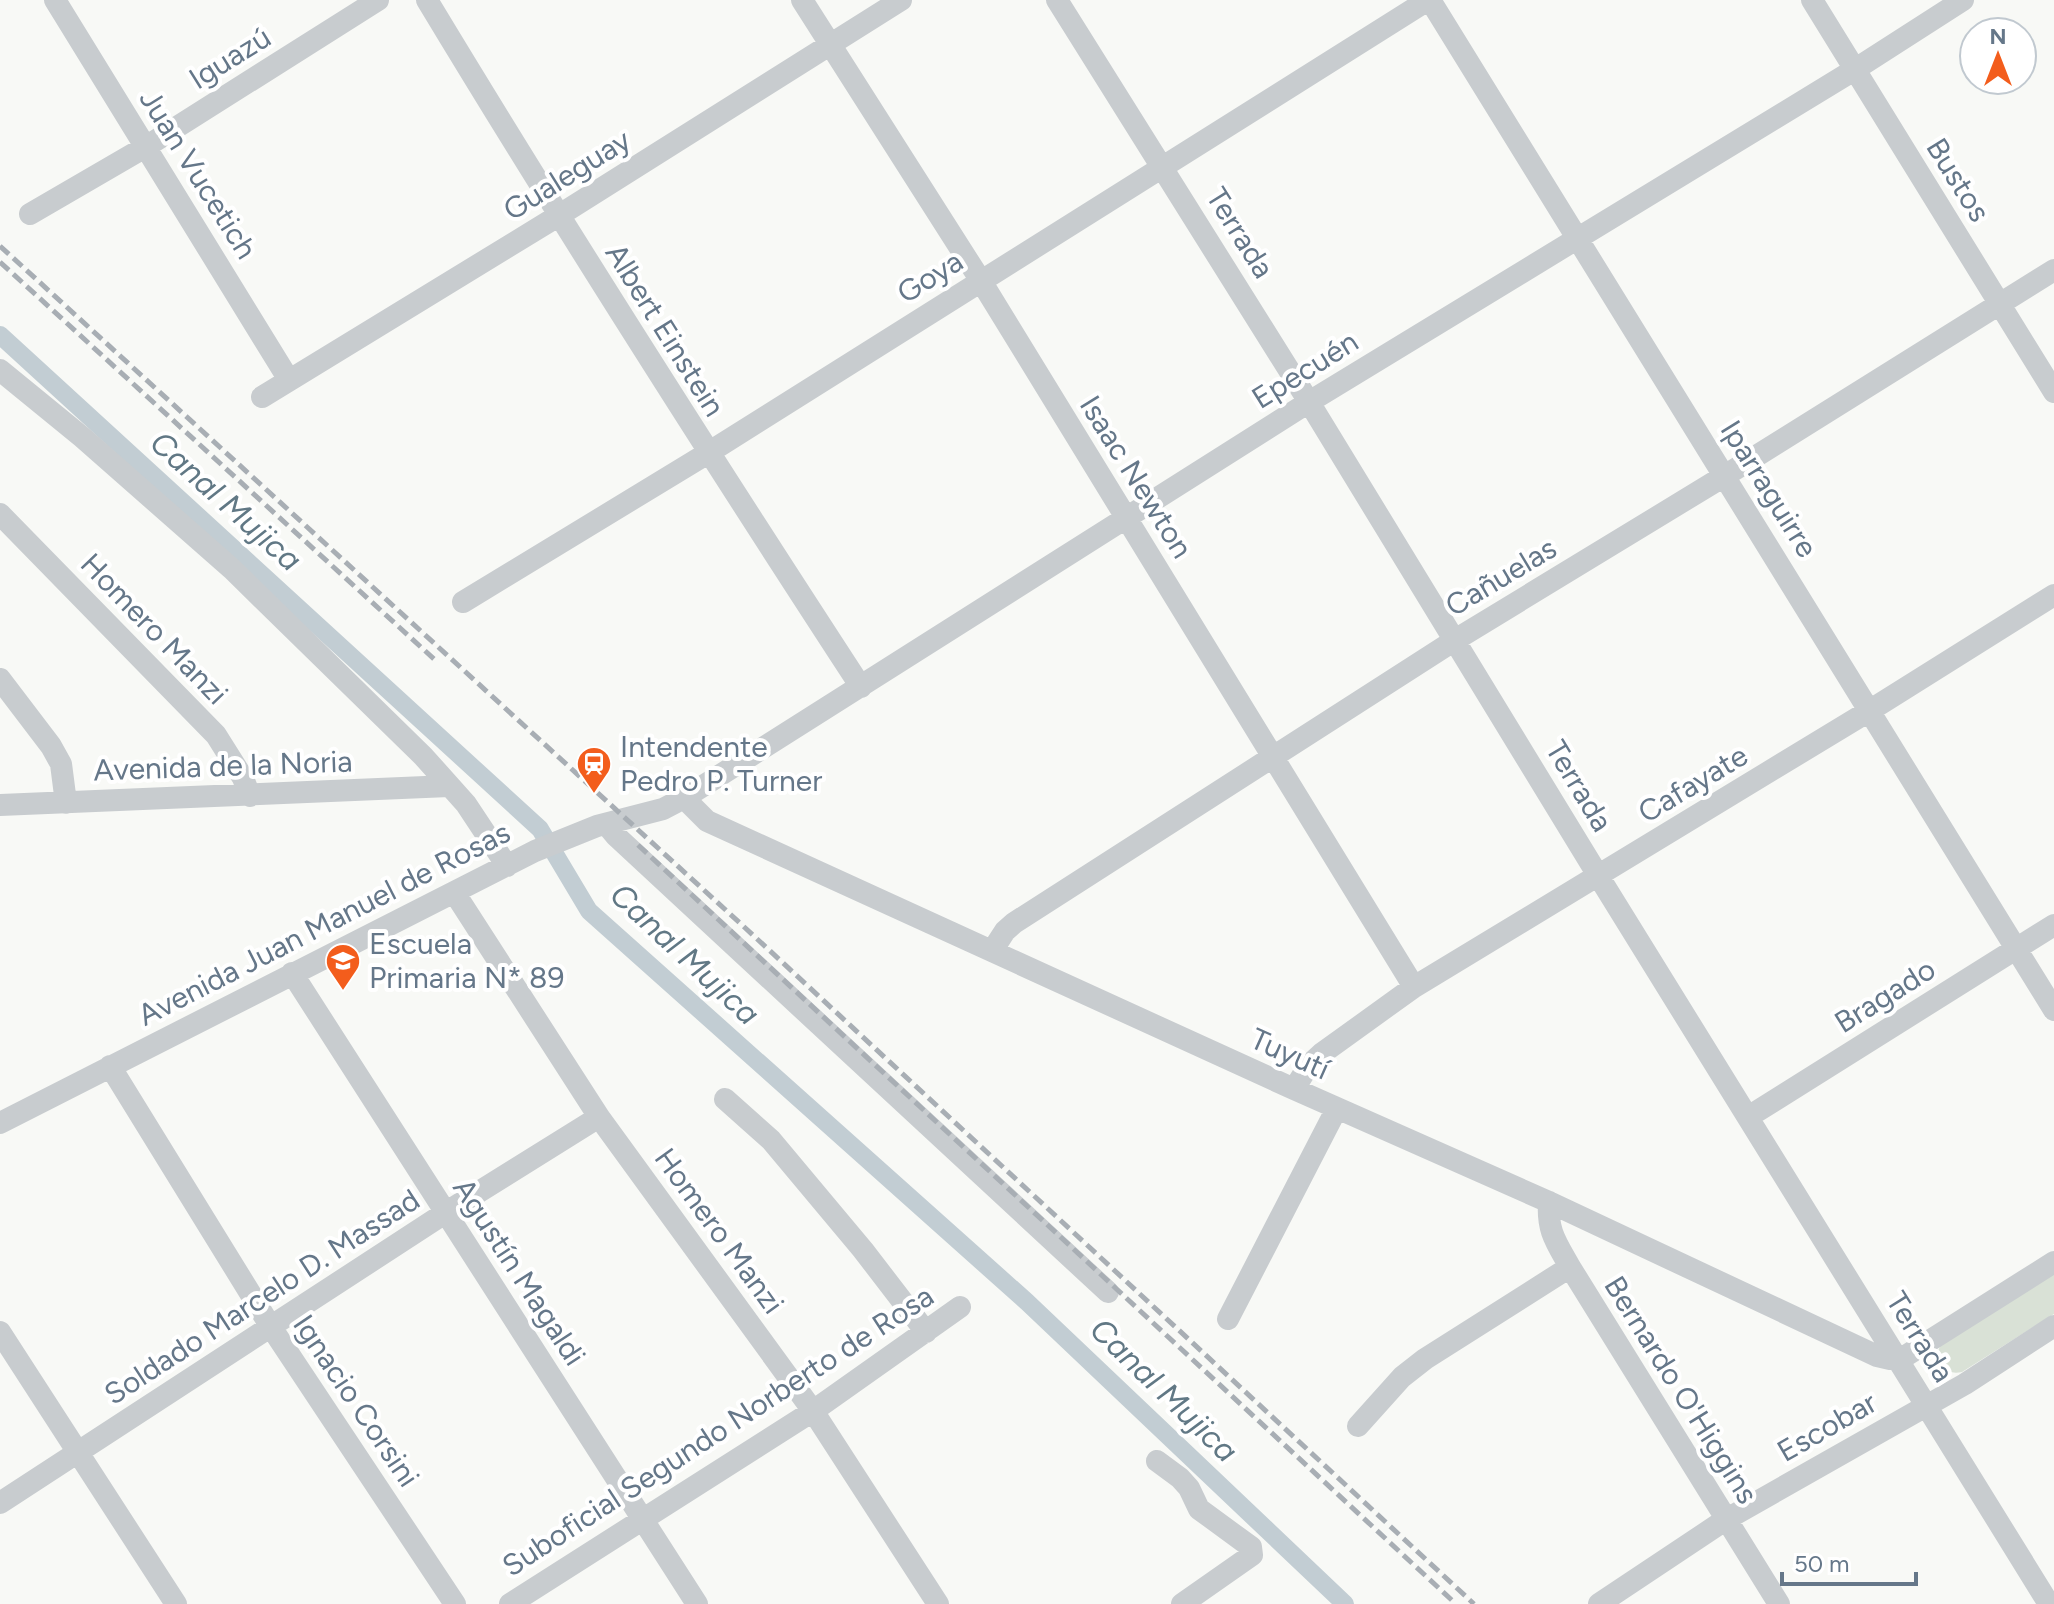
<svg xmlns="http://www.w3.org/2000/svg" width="2054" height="1604" font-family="Figtree,sans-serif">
<rect width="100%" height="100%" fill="#f8f9f6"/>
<path fill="#d9e1d6" d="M2054,1274V1314L1962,1372C1944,1376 1933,1362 1940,1346Z"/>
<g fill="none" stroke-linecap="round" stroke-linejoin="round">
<path stroke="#c2cdd3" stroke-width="18" d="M0,335L540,829L589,911L1027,1302L1345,1604"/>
<path stroke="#c8cccf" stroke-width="22" d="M55,0L289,380
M427,0C567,232 713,460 861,687
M802,0L981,281L1414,987
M1057,0L1309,402L1599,877L2049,1604
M1430,0L2054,1010
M1812,0L2054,392
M30,214L147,146L378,0
M0,370L82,437L232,569L423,756L466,804L507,866
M262,397L558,216L901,0
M0,514L216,735L243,778L250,796
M463,602L708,453L1428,0
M0,679L51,746L61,764L66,803
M684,798L707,821L1294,1089L1549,1202L1877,1356L1890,1359L1907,1355L2054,1262
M0,805L449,786
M606,824L616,836L1108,1292
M454,892L599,1117L813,1411L938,1604
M992,951L1005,931L1014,923L1455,640L1726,475L2054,270
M292,973L697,1604
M110,1066L271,1327L455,1604
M1294,1089L1309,1065L1321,1054L1414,987L1869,711L2054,595
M725,1099L771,1140L863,1250L926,1332
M1748,1117L2054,925
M0,1123L535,851L597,826L663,809L684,798L1309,402L1854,70L1963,0
M1549,1202C1547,1231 1556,1242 1570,1267L1779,1604
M1228,1319L1337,1108
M0,1332L176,1604
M1358,1426L1402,1377L1425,1359L1570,1267
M1157,1461L1180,1478L1189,1488L1199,1509L1251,1547L1252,1555L1182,1604
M0,1503L445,1213L599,1117
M510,1604L813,1411L960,1307
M1599,1604L1725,1520L1965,1384L2054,1326"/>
<path stroke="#a8aeb4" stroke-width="5" stroke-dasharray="12 6" stroke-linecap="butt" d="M0,246L741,924L1474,1604
M0,262L434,659
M638,845L1456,1604"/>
</g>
<defs>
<symbol id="station-pin" viewBox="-11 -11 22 30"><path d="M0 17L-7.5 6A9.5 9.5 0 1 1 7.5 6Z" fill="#f35d1c" stroke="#fff"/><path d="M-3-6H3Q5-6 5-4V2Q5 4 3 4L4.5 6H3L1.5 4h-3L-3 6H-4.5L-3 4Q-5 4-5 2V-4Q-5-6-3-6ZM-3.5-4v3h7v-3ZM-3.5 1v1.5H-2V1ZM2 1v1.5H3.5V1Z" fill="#fff"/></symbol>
<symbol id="school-pin" viewBox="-11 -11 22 30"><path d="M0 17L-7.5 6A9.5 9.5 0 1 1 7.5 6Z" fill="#f35d1c" stroke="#fff"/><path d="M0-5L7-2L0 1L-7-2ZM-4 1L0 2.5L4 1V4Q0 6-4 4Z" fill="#fff"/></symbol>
</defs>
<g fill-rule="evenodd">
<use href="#station-pin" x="574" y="744" width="40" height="54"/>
<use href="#school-pin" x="323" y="941" width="40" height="54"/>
</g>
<g text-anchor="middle" stroke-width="8" stroke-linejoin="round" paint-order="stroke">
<g font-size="30" fill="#657789" stroke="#fff">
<text transform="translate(230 58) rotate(-32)" y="10">Iguazú</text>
<text transform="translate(198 174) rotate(58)" y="10">Juan Vucetich</text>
<text transform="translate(567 175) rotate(-32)" y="10">Gualeguay</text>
<text transform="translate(1958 180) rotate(58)" y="10">Bustos</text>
<text transform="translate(1240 233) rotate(58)" y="10">Terrada</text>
<text transform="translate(930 277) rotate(-32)" y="10">Goya</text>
<text transform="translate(665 330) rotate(58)" y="10">Albert Einstein</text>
<text transform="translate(1305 370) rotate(-32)" y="10">Epecuén</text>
<text transform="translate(1136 477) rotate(58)" y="10">Isaac Newton</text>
<text transform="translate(1769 489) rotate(58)" y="10">Iparraguirre</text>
<text transform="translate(1501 577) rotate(-31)" y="10">Cañuelas</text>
<text transform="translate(154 629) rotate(46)" y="10">Homero Manzi</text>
<text transform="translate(223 766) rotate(-2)" y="10">Avenida de la Noria</text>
<text transform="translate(1693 784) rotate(-31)" y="10">Cafayate</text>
<text transform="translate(1579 786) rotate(59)" y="10">Terrada</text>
<text transform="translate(324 924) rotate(-27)" y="10">Avenida Juan Manuel de Rosas</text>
<text transform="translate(1885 996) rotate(-32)" y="10">Bragado</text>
<text transform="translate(1290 1054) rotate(24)" y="10">Tuyutí</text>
<text transform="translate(719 1231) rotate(54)" y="10">Homero Manzi</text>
<text transform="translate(519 1272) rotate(57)" y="10">Agustín Magaldi</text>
<text transform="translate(262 1297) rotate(-33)" y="10">Soldado Marcelo D. Massad</text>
<text transform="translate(1920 1337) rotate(58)" y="10">Terrada</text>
<text transform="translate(1681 1390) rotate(58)" y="10">Bernardo O'Higgins</text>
<text transform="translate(356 1401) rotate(56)" y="10">Ignacio Corsini</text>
<text transform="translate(1827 1427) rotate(-30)" y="10">Escobar</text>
<text transform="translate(718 1431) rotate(-33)" y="10">Suboficial Segundo Norberto de Rosa</text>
</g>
<g font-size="30" fill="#657789" stroke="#fff" text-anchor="start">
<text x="620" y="757">Intendente<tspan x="620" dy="34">Pedro P. Turner</tspan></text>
<text x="369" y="954">Escuela<tspan x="369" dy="34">Primaria N* 89</tspan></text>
</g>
<g font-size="32" font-style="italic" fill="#617885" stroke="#fff">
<text transform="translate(226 501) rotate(42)" y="11">Canal Mujica</text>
<text transform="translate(685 954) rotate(43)" y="11">Canal Mujica</text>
<text transform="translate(1164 1390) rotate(44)" y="11">Canal Mujica</text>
</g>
</g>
<g transform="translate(1998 56)"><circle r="38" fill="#ffffff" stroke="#c1c9d0" stroke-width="2"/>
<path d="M0-6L14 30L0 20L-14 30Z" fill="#f35d1c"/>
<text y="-12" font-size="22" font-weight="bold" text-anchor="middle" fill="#657789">N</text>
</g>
<path d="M1782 1572v12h134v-12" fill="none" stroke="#657789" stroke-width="4"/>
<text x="1794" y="1572" font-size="24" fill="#657789" stroke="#ffffff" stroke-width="6" paint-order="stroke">50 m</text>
</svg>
